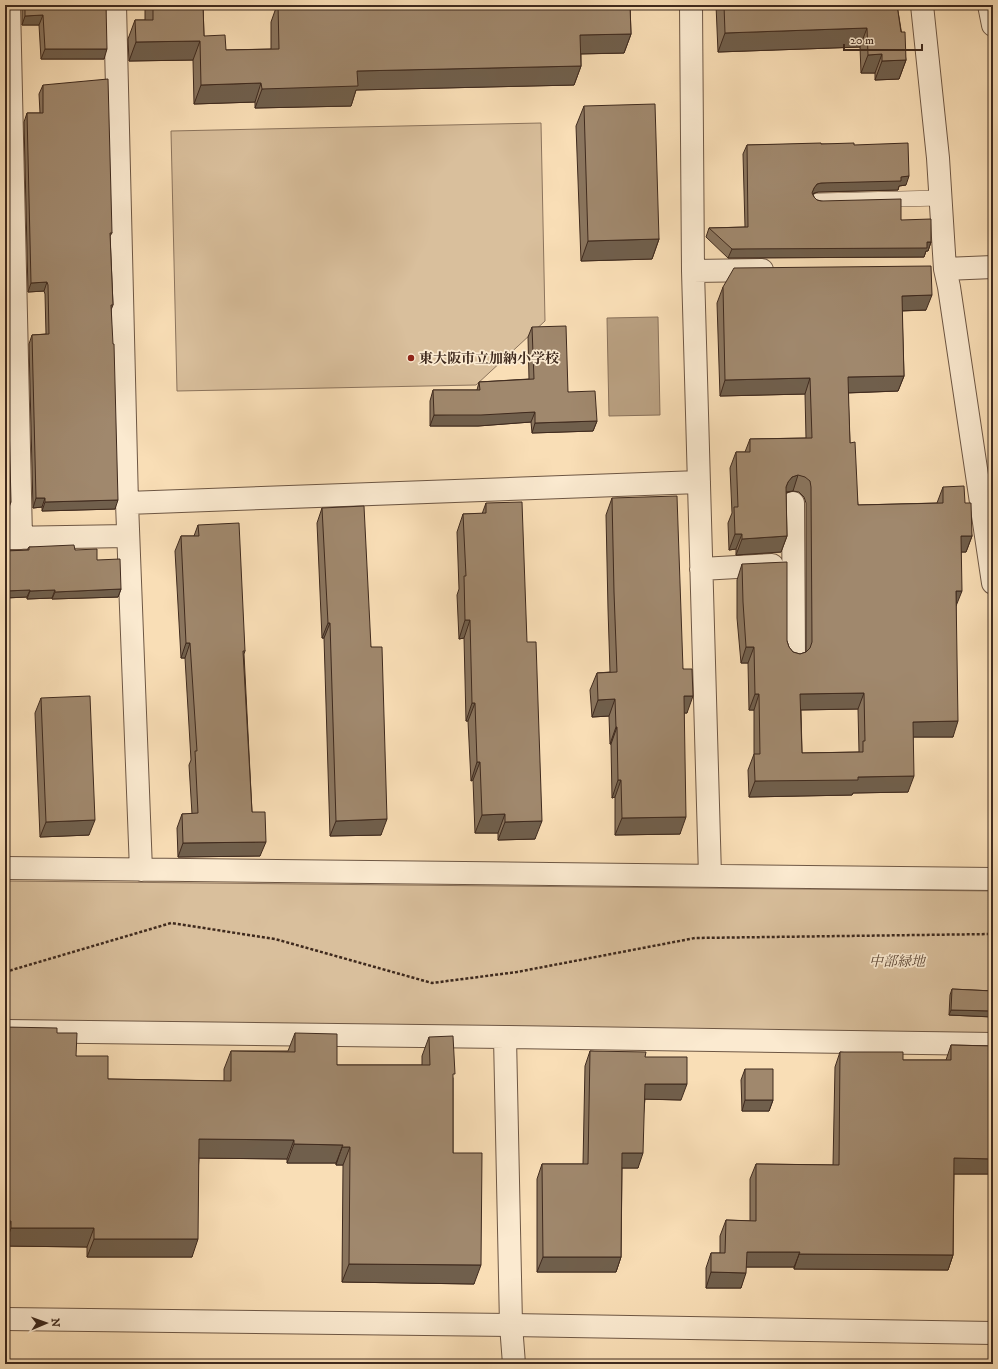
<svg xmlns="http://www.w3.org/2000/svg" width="998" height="1369" font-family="'IM FELL DW Pica','Noto Serif JP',serif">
<rect width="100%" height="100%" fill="#f9deb6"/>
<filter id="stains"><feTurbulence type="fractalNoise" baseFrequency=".005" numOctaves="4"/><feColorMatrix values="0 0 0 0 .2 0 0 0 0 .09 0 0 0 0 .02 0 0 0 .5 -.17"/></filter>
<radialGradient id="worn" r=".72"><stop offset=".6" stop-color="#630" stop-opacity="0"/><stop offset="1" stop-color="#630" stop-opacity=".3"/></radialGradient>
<path fill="#d9bf9c" stroke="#8c745d" d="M541,123L545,321L476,385L177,391L171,131Z
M5,881L993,891V1033L5,1020Z"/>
<path fill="#baa182" stroke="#89715a" d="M658,317L660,415L609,416L607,318Z"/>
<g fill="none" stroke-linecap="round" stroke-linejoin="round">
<defs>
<path id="service" d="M818,201L940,198"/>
<path id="minor" d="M9,5L21,538
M115,5L127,503L141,870
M691,5L693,271L710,876
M693,271L762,270
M127,503L699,482
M793,503L794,657
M5,538L128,536
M701,569L772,565
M5,868L993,879
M5,1031L505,1037L511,1325L514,1364
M505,1037L993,1044"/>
<path id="tertiary" d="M922,5L938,158L945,269L949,287L993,583
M989,5L993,25
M945,269L993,267
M5,1319L511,1325L993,1333"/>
</defs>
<use href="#service" stroke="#6e5744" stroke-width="16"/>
<use href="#minor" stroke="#6e5744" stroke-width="24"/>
<use href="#tertiary" stroke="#6e5744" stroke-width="24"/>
<path stroke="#3f2a1e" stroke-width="2.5" stroke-dasharray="3 2" stroke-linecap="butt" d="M5,972L171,923L275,939L432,983L517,972L695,938L993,934"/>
<use href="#service" stroke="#fbead0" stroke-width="15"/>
<use href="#minor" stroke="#fbead0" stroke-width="22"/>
<use href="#tertiary" stroke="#fbead0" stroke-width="22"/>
</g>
<path fill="#8a755e" stroke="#3f2a1e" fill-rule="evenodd" d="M22,5H106L104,59H41L39,25H22Z
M145,5H203L204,36L226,50L271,49V22L277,5H630L631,34L624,53L581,54V66L574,85L356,90L351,106L255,108V102L194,104L193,60L129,61L128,39L135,20H145Z
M716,5H897L906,60L899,79L875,80V73H861L860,47L718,52Z
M43,85L112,233L110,236L113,305L111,310L115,509L42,511V507L33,508L29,344L32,335L46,334L45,294L44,291L28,292L24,122L27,113H40L39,94Z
M584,106L659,239L652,259L581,261L576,126Z
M821,144L854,145L906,185L899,186L898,190L818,192L813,194L814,197L817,200L901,220L931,242L928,251H926L924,257L728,258L706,237L709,228L745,227L743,154L747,145Z
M723,287L926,310L902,311L904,376L898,391L848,393L850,443L858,505L937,503L943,487L965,503L972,536L966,552H961L956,606L953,737H913L908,792L853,793L852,795L749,797L748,770L754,754V710H749L748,663H741L737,618V580L742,564L787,641L789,647L793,652L800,654L806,652V503L804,497L799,492L793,491L786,493L787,536L781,552L736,555V549L729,550L728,523L732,513L730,468L736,452H745L750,439L806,438L805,394L720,396L717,303ZM858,709L859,752L802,753L801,710Z
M532,327L568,392L597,421L593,431L532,433L531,422L478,426H430V401L433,390H477L479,382L529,379L528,337Z
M612,498L683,669L687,713H684L680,834L615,835V797L612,798L611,744H610L609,716L592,717L590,690L597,673L610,672L608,609L606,515Z
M486,503L535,839L498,840V833H475L473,780L471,781L468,721H466L464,638L459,639L457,595L459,589L457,532L463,514H482Z
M322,508L371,647L381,835L330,836L324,638H322L317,523Z
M198,525L245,651L244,654L252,812L260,856L178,857L177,828L182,814H192L189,765L191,760L185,658H181L175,551L181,536H194Z
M29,547L75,550L97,560L121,589L118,597L52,599V598L27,599V597L5,598V551L27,550Z
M41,698L89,835L40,837L35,713Z
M952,989L993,991V1017L949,1015L950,995Z
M5,1027L57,1033L76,1056L108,1079L224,1081V1069L231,1051H288L295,1033L337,1065H422V1056L429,1037L453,1078V1153L474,1284L342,1282L343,1165H336V1163H287V1159L199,1158L192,1257H87V1247L5,1246Z
M951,1045L993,1046V1174H954L953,1255L948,1270L794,1269V1267H746L741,1288H706V1268L711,1253H720V1236L726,1220L750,1221V1179L756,1164L833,1165L835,1067L840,1052L903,1060H946Z
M590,1051L645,1057L681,1100L645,1099L638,1168H622L621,1257L616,1272H537V1179L542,1164H583L585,1066Z
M745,1069L773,1100L769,1111H742L741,1080Z"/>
<path fill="#705f4c" stroke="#3f2a1e" d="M43,15L39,25H22L25,16Z
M867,28L860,47L718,52L725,33Z
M631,34L624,53L573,54L580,35Z
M200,41L193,60L129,61L136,42Z
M45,49H107L104,59H41Z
M882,54L875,73H861L868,55Z
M906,60L899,79L875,80L882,61Z
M581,66L574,85L356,90L351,106L255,108L262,89L357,71Z
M261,83L255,102L194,104L201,85Z
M909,176L906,185L899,186L898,190L818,192L814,193L810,196L814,188L817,184L821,183Z
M659,239L652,259L581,261L588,241Z
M931,242L928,251H926L924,257L728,258L732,249Z
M47,282L44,291L28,292L31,283Z
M932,295L926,310L896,311L902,296Z
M904,376L898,391L842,393L848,377Z
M810,378L805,394L720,396L725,380Z
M535,412L531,422L478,426H430L434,415Z
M597,421L593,431L532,433L535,423Z
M798,475L793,491L786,492L782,497L788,482L792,477Z
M36,498H45L42,507L33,508Z
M118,500L115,509L42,511L45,502Z
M11,502L8,510H5V503Z
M735,534H742L736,549L729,550Z
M787,536L781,552L736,555L742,539Z
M961,536H972L966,552H955Z
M121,589L118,597L52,599L55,592Z
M30,590L27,597L5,598V591Z
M55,590L52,598L27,599L30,591Z
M956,591H962L956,606Z
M465,620H470L464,638L459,639Z
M328,623H330L324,638H322Z
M186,643H190L185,658H181Z
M746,647H754L748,663H741Z
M864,693L858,709L795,710L800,694Z
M755,694H759L754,710H749Z
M684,696H693L687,713H678Z
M615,699L609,716L592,717L598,700Z
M472,703H475L468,721H466Z
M958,721L953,737H907L913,722Z
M616,727H617L611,744H610Z
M477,762H480L473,780L471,781Z
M914,776L908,792L853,793L852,795L749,797L755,781L858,777Z
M618,780H621L615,797L612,798Z
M505,814L498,833H475L482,815Z
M686,817L680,834L615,835L622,818Z
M387,819L381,835L330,836L336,821Z
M95,820L89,835L40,837L46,822Z
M542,821L535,839L498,840L505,822Z
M266,842L260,856L178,857L183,843Z
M951,1010L993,1011V1017L949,1015Z
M645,1084H687L681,1100L639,1099Z
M745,1100H773L769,1111H742Z
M199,1139L294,1140L287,1159L192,1158Z
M294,1144L343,1145L336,1163H287Z
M342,1147H350L343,1165H336Z
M622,1153H643L638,1168H616Z
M954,1158L993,1159V1174H949Z
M5,1221H11L5,1239Z
M11,1228H94L87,1247L5,1246Z
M94,1239H198L192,1257H87Z
M747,1252H800L794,1267H741Z
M799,1254L953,1255L948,1270L794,1269Z
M543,1257H621L616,1272H537Z
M349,1264L481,1265L474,1284L342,1282Z
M711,1272L746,1273L741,1288H706Z"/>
<path fill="#a0886d" stroke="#3f2a1e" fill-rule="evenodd" d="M25,5H106L107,49H45L43,15L25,16Z
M153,5H203L204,36L225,35L226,50L279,49L278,5H630L631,34L580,35L581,66L357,71L358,86L262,89L261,83L201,85L200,41L136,42L135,20H153Z
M724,5H897L901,32H905L906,60L882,61V54L868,55L867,28L725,33Z
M108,79L112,233H110L113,305H111L113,344H114L118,500L45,502V498H36L32,335L49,334L48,285L47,282L31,283L27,113H43V85Z
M655,104L659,239L588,241L584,106Z
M821,143V144L854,143V145L908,143L909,176L901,177V181L821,183L817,184L814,188L812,193L814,197L817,200L821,201L901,199V220L931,219V242H927V248L732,249L709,228L748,227L747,145Z
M5,255L11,502L5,503Z
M931,266L932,295L902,296L904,376L848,377L850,443L855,442L858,505L943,503V487L964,486L965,503H971L972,536H961L962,591H956L958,721L913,722L914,776L858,777V780L755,781L754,754H760L759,694H755L754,647H746L743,602L742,564L787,562V641L789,647L793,652L800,654L806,652L810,648L812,642L811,487L810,481L805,477L798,475L792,477L788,482L786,487L787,536L742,539V534H735L734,507H738L736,452H750V439L812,438L810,378L725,380L723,287L734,268ZM864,693L865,741H863V752L802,753L800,694Z
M566,326L568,392L595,391L597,421L535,423V412L481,415H434L433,390H480L479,382L534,379L532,327Z
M677,496L683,669H692L693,696H684L686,817L622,818L621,780H618L617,727H616L615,699L598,700L597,673L617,672L614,592L612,498Z
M522,502L527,642H536L542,821L505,822V814L482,815L480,762H477L475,703H472L470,620H465L464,576H466L463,514L486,513V503Z
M364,506L371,647H382L387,819L336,821L330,623H328L322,508Z
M239,523L245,651H243L252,812H265L266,842L183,843L182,814L198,813L195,751H197L190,643H186L181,536H199L198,525Z
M74,545L75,550L97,549V560L120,559L121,589L55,592V590L30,591V590L5,591V551L29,550V547Z
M90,696L95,820L46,822L41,698Z
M952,989L993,991V1011L951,1010Z
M5,1027L57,1028V1033H77L76,1056H108V1079L231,1081V1051L295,1052V1033L337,1034V1065H430L429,1037L453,1036L455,1074H453V1153H482L481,1265L349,1264L350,1147H342L343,1145L294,1144V1140L199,1139L198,1239H94V1228H11V1221H5Z
M951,1045L993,1046V1159L954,1158L953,1255L799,1254L800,1252H747L746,1273L711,1272V1253H725L726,1220L756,1221V1164L839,1165L840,1052H903V1060H951Z
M590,1051L646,1052L645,1057H687V1084H645L643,1153H622L621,1257H543L542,1164H588Z
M745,1069H773V1100H745Z"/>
<circle fill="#8f2418" stroke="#fbead0" stroke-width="1.5" cx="411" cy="358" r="4"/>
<g text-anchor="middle" stroke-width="3.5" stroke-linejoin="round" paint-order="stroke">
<g font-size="14" font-weight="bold" fill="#3f2a1e" stroke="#fbead0" text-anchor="start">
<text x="419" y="363">東大阪市立加納小学校</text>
</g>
<g font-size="14" font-style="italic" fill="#5e4837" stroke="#fbead0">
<text x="897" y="966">中部緑地</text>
</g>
</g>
<rect width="998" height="1369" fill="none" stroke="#f9deb6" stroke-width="20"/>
<rect x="6" y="6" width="986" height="1357" fill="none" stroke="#3f2a1e" stroke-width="2"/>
<rect x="10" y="10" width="978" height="1349" fill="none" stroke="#3f2a1e"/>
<g transform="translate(46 1323) rotate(88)" stroke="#fbead0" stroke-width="3" paint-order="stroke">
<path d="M0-3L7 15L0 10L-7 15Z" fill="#3f2a1e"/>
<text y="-6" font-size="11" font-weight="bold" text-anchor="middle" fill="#3f2a1e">N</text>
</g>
<path d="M844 44v6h78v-6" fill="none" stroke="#3f2a1e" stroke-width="2"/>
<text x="850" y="44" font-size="12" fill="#3f2a1e" stroke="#fbead0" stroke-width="3" paint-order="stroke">20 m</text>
<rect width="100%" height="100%" filter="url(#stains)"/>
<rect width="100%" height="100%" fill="url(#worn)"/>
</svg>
